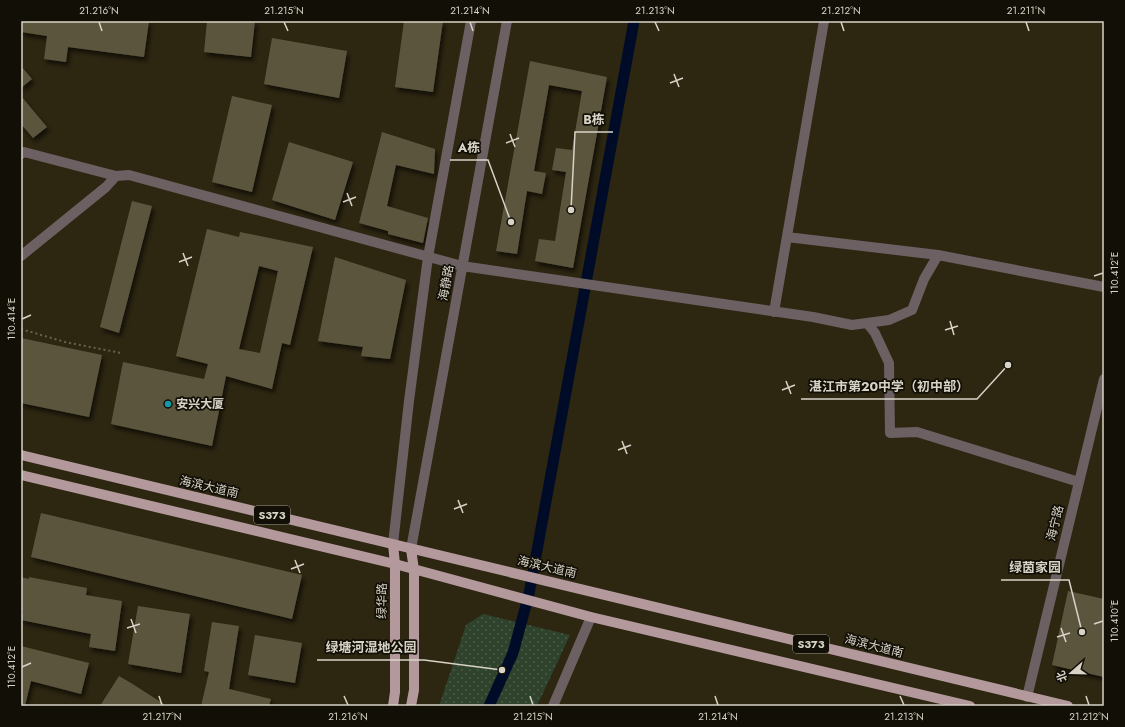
<svg xmlns="http://www.w3.org/2000/svg" width="1125" height="727" font-family="Jost,'Noto Sans SC',sans-serif">
<defs>
<pattern id="park-dots" width="8" height="8" patternUnits="userSpaceOnUse"><rect width="8" height="8" fill="#2e422c"/><path d="M2 2h.1M6 6h.1" fill="none" stroke="#4c5c49" stroke-width="1.8" stroke-linecap="round"/></pattern>
<filter id="shadow"><feDropShadow dx="2.5" dy="4" stdDeviation="2" flood-color="#0009"/></filter>
</defs>
<rect width="100%" height="100%" fill="#2d2611"/>
<path fill="url(#park-dots)" d="M483,614L570,635L537,706H439L466,625Z"/>
<g fill="none" stroke-linecap="round" stroke-linejoin="round">
<path stroke="#000c27" stroke-width="11" d="M489,706L513,653L529,594L634,21"/>
</g>
<path fill="#5c553e" fill-rule="evenodd" filter="url(#shadow)" d="M21,21H149L144,57L68,47L66,62L44,59L47,36L21,32Z
M207,21H255L251,57L204,52Z
M404,21H443L433,92L395,87Z
M272,38L347,51L339,98L264,84Z
M530,61L607,77L573,268L535,261L539,239L555,241L566,172L552,170L556,148L572,150L582,91L549,85L534,171L546,173L542,194L527,191L517,254L496,251Z
M21,66L32,79L21,88Z
M21,96L47,127L33,138L21,124Z
M232,96L272,105L252,192L212,182Z
M382,132L435,149L434,174L396,165L387,206L428,218L423,243L388,234V231L359,223Z
M289,142L353,162L335,220L272,200Z
M132,201L152,206L119,333L100,327Z
M207,229L239,237L240,232L313,247L290,345L282,343L272,389L226,376L212,446L111,424L123,362L204,379L208,364L176,356ZM259,266L278,271L260,353L239,349Z
M335,257L406,280L390,359L361,356L363,347L318,341Z
M21,338L102,355L89,417L21,403Z
M41,513L302,575L292,619L31,557Z
M21,577L29,579V577L87,588L86,595L122,601L115,651L89,647L91,634L21,620L23,610H21Z
M1068,591L1104,599V677L1052,665Z
M138,606L190,614L181,673L128,664Z
M212,622L239,626L229,689L271,699L269,706H201L209,672L204,671Z
M255,635L302,643L295,683L248,675Z
M21,646L89,663L81,694L31,681L25,706H21Z
M119,676L131,683L167,706H100Z"/>
<g fill="none" stroke-linecap="round" stroke-linejoin="round">
<path stroke="#68624f" stroke-width="2" stroke-dasharray="2 3" stroke-linecap="butt" d="M21,329L65,342L121,353"/>
<path stroke="#6d6062" stroke-width="10" d="M21,154L24,152L116,176
M787,237L938,255L1104,287
M21,256L106,187L116,176L129,175L462,266L813,317L852,325L889,320L912,310L924,279L938,255
M774,312L824,21
M867,323L875,333L889,363L890,433L917,432L1079,482
M393,544L409,401L428,257L471,21
M411,549L507,21
M1027,697L1104,379
M553,706L591,617"/>
<path stroke="#b3999c" stroke-width="10" d="M21,455L1068,706
M21,475L395,564L591,617L970,706
M411,549L414,570V690L411,706
M393,706L395,692V564L393,544"/>
</g>
<path fill="none" stroke="#d7d3c6" stroke-width="1.5" d="M99,22L102,31M284,22L288,31M470,22L473,31M655,22L659,31M841,22L844,31M1026,22L1029,31M674,74L679,87M670,83L683,78M510,134L515,147M506,143L519,138M347,193L352,206M343,202L356,197M183,253L188,266M179,262L192,257M1094,276L1103,273M22,319L31,315M950,321L954,335M945,330L958,326M786,381L791,394M782,390L795,385M622,441L627,454M618,450L631,445M458,500L463,513M454,509L467,504M295,560L300,573M291,569L304,564M131,619L136,633M1094,624L1103,621M127,628L140,624M1061,628L1066,642M1057,637L1070,633M22,667L31,663M159,696L162,705M344,696L348,705M530,696L533,705M715,696L718,705M900,696L904,705M1086,696L1089,705"/>
<circle fill="#0f9aa8" stroke="#120f07" stroke-width="1.5" cx="168" cy="404" r="4"/>
<g text-anchor="middle" stroke-width="3.5" stroke-linejoin="round" paint-order="stroke">
<g fill="#120f07" stroke="#9c988d" stroke-width="1">
<rect x="254" y="506" width="36" height="18" rx="3"/>
<rect x="793" y="635" width="36" height="18" rx="3"/>
</g>
<g font-size="11" font-weight="bold" fill="#d7d3c6">
<text x="272" y="519">S373</text>
<text x="811" y="648">S373</text>
</g>
<g font-size="12" fill="#d7d3c6" stroke="#120f07">
<text transform="translate(446 283) rotate(-80)" y="4">海静路</text>
<text transform="translate(209 487) rotate(13)" y="4">海滨大道南</text>
<text transform="translate(1055 523) rotate(-76)" y="4">海宁路</text>
<text transform="translate(547 567) rotate(13)" y="4">海滨大道南</text>
<text transform="translate(382 601) rotate(-89)" y="4">绿华路</text>
<text transform="translate(874 646) rotate(14)" y="4">海滨大道南</text>
</g>
<g font-size="12" font-weight="bold" fill="#d7d3c6" stroke="#120f07" text-anchor="start">
<text x="176" y="408">安兴大厦</text>
</g>
</g>
<path fill="none" stroke="#d7d3c6" stroke-width="1.5" d="M571 210L575 132H613M511 222L488 160H450M1008 365L977 399H801M1082 632L1069 580H1001M502 670L424 660H317"/>
<g fill="#d7d3c6" stroke="#120f07" stroke-width="1.5">
<circle cx="571" cy="210" r="4"/>
<circle cx="511" cy="222" r="4"/>
<circle cx="1008" cy="365" r="4"/>
<circle cx="1082" cy="632" r="4"/>
<circle cx="502" cy="670" r="4"/>
</g>
<g font-size="13" text-anchor="middle" font-weight="bold" fill="#d7d3c6" stroke="#120f07" stroke-width="3.5" stroke-linejoin="round" paint-order="stroke">
<text x="594" y="124">B栋</text>
<text x="469" y="152">A栋</text>
<text x="889" y="391">湛江市第20中学（初中部）</text>
<text x="1035" y="572">绿茵家园</text>
<text x="371" y="652">绿塘河湿地公园</text>
</g>
<rect width="1125" height="727" fill="none" stroke="#120f07" stroke-width="44"/>
<g transform="translate(1071 673) rotate(250)" stroke="#120f07" stroke-width="3" paint-order="stroke">
<path d="M0-3L7 15L0 10L-7 15Z" fill="#d7d3c6"/>
<text y="-6" font-size="11" font-weight="bold" text-anchor="middle" fill="#d7d3c6">北</text>
</g>
<rect x="22" y="22" width="1081" height="683" fill="none" stroke="#d7d3c6" stroke-width="1.5"/>
<g font-size="10" text-anchor="middle" fill="#d7d3c6">
<text x="99" y="14">21.216°N</text>
<text x="284" y="14">21.215°N</text>
<text x="470" y="14">21.214°N</text>
<text x="655" y="14">21.213°N</text>
<text x="841" y="14">21.212°N</text>
<text x="1026" y="14">21.211°N</text>
<text transform="translate(1114 273) rotate(-90)" y="4">110.412°E</text>
<text transform="translate(11 319) rotate(-90)" y="4">110.414°E</text>
<text transform="translate(1114 621) rotate(-90)" y="4">110.410°E</text>
<text transform="translate(11 667) rotate(-90)" y="4">110.412°E</text>
<text x="162" y="720">21.217°N</text>
<text x="348" y="720">21.216°N</text>
<text x="533" y="720">21.215°N</text>
<text x="718" y="720">21.214°N</text>
<text x="904" y="720">21.213°N</text>
<text x="1089" y="720">21.212°N</text>
</g>
</svg>
